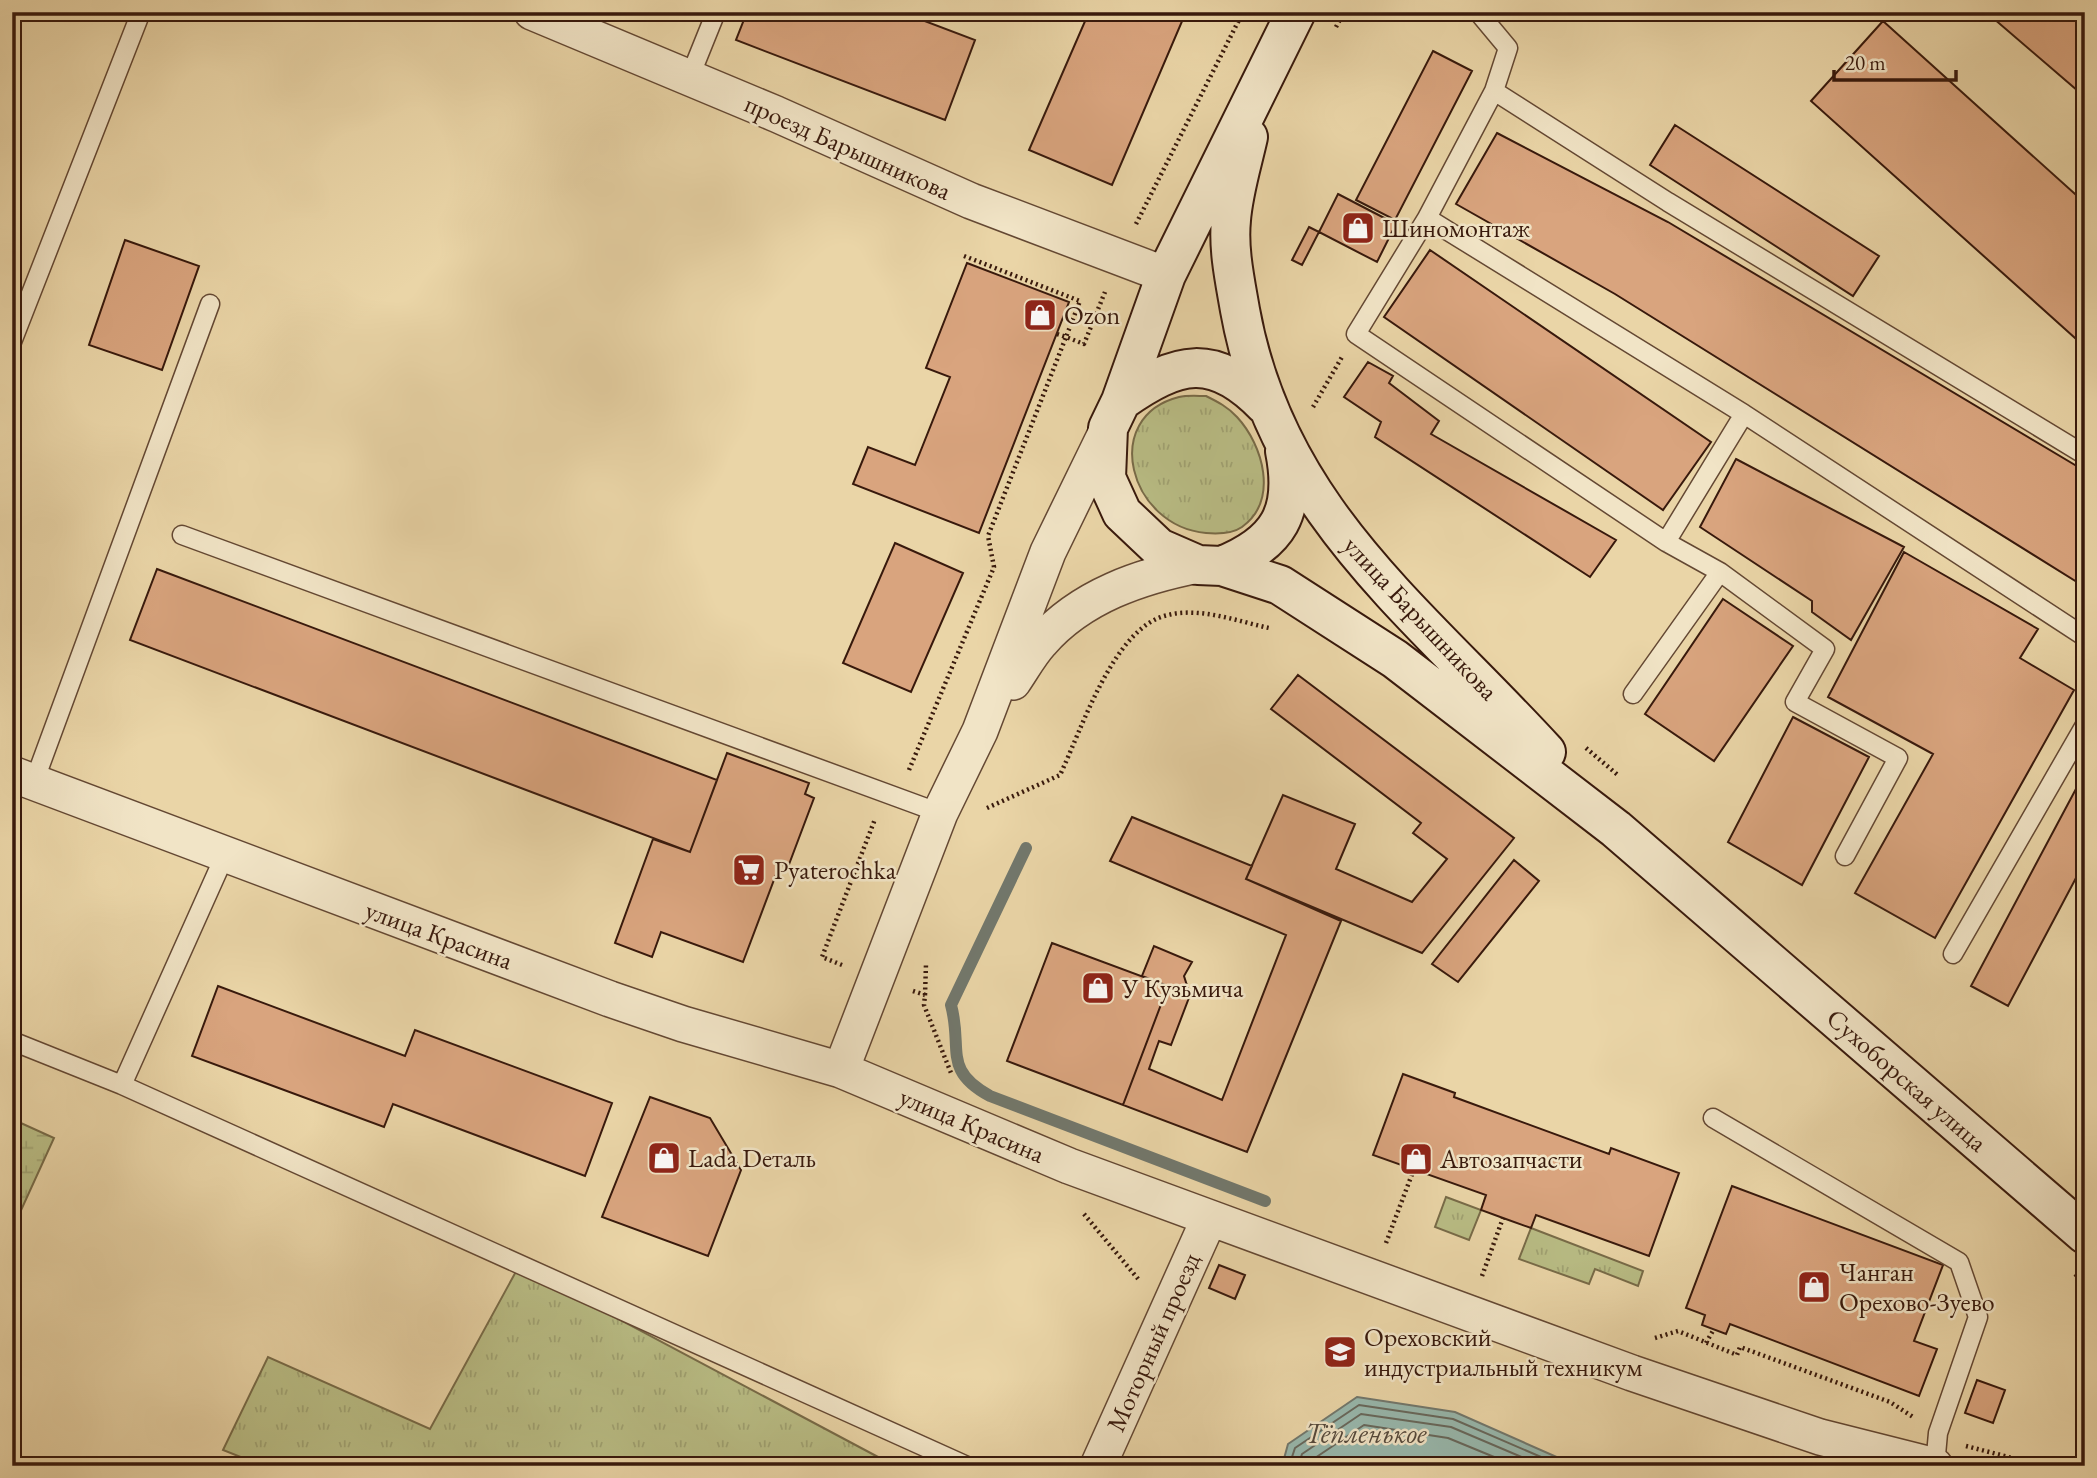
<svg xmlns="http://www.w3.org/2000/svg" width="2097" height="1478" font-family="'EB Garamond',serif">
<defs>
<pattern id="grass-tufts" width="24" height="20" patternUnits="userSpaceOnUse" patternTransform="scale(1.75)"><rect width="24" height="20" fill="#b9bd85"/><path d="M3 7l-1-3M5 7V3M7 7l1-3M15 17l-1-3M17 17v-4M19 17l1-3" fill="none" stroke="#a0a272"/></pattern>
<pattern id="wetland-marsh" width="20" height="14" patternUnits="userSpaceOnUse" patternTransform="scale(1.75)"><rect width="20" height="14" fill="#b9bd85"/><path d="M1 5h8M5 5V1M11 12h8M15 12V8" fill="none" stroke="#a0a272"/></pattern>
</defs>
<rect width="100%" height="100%" fill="#ead5a7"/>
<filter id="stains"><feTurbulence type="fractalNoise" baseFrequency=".00286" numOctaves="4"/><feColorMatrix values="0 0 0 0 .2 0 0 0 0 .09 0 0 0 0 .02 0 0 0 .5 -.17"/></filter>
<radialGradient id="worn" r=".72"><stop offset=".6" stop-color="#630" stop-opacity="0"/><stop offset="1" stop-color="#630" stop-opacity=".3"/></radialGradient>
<path fill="url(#grass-tufts)" stroke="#786b48" stroke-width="2" d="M1206,396C1218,402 1228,407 1237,417C1263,445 1279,500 1242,527C1232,534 1218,534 1206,533C1129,526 1100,417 1179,397C1187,395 1198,396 1206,396Z
M1446,1197L1481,1210L1469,1240L1435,1227Z
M1531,1228L1643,1271L1638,1286L1595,1269L1589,1284L1519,1259Z
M519,1266L895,1466H263L223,1450L268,1357L430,1429Z"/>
<path fill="url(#wetland-marsh)" stroke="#786b48" stroke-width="2" d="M12,1119L54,1138L12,1230Z"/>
<path fill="#98b8ad" stroke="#72786d" stroke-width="2" d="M1357,1397L1455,1412L1577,1466H1282L1288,1444Z"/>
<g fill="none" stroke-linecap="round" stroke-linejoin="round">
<path stroke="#68685c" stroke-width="2" d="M1289,1466L1295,1448L1359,1405L1453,1419L1562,1466
M1298,1466L1302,1454L1361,1414L1451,1427L1543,1466
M1309,1466L1312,1460L1364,1425L1448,1438L1516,1466"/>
<path stroke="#72786d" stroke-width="12" d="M1026,848L951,1005C963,1049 942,1070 990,1096L1265,1201"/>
</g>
<path fill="#d9a47e" stroke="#38190c" stroke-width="2" d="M747,12H901L975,40L945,120L736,40Z
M1089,12H1186L1112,185L1029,150Z
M1986,12H2085V97Z
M1883,21L2085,203V347L1811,101Z
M1433,51L1472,71L1395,220L1356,200Z
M1675,125L1879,256L1853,296L1650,165Z
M1497,133L1668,222L2085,471V587L1615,294L1456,204Z
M1338,194L1396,224L1377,262L1319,232Z
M1309,227L1319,232L1302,265L1292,260Z
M125,240L199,266L162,370L89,345Z
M1430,250L1711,442L1663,510L1384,317Z
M967,263L1069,302L979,533L853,484L868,447L915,465L950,377L926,368Z
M1368,362L1393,376L1389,383L1439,421L1431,434L1616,540L1590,577L1375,437L1381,422L1344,397Z
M1736,459L1904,547L1851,640L1812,612V601L1700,527Z
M895,543L963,573L911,692L843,663Z
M1904,552L2038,629L2020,658L2074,690L1935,938L1855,893L1933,754L1828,697Z
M157,569L717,780L690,852L130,640Z
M1723,599L1793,646L1714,761L1645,714Z
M1298,675L1514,838L1422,953L1246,879L1283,795L1355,824L1336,869L1412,902L1447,859L1413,833L1421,823L1271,709Z
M1793,717L1869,757L1802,885L1728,842Z
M727,753L809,783L805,794L814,798L788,867L780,864L743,962L661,932L652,957L615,943L653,839L690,852Z
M2085,772V861L2008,1006L1971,986Z
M1132,817L1252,866L1246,879L1341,921L1247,1152L1123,1105L1168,986L1142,976L1154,946L1192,962L1184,976L1190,995L1171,1045L1159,1041L1149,1069L1222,1100L1286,935L1110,861Z
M1514,860L1539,881L1458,982L1432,964Z
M1052,943L1168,986L1123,1105L1007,1061Z
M218,986L405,1056L415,1030L612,1103L585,1176L393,1104L384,1127L192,1056Z
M1403,1074L1455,1093L1454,1097L1609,1154L1611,1148L1679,1173L1649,1256L1536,1215L1531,1228L1503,1218L1481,1210L1486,1195L1373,1155Z
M650,1097L710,1118L741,1170L708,1256L602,1217Z
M1732,1186L1943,1265L1914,1341L1937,1349L1919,1396L1730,1324L1726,1334L1702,1325L1705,1315L1686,1308Z
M1219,1265L1245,1275L1235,1299L1209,1288Z
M1977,1380L2005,1390L1993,1423L1965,1413Z"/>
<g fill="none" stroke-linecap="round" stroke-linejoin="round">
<defs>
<path id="service" d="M1478,12L1508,48L1494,91L1427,218L1744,414L2085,637
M689,79L716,12
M1494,91L1668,202L2085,455
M1427,218L1356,334L1666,542
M12,342L141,12
M1744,414L1666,542L1720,572L1825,649L1795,702L1898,758L1845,856
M182,535L940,813
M1633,694L1720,572
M34,782L210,304
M1953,954L2085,725
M12,1041L122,1085L967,1466
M122,1085L225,855
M1713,1118L1959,1262L1978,1317L1938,1433L1935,1466"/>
<path id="minor" d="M532,12L776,114L971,201L1166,275
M1013,682C1022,669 1030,654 1041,642C1081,596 1141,576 1198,565
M12,774L610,999L683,1024L841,1070L1069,1166L1632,1373L1820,1437L1935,1466
M841,1070L940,813L980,731L1048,552L1107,431
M1098,1466L1209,1219"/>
<path id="secondary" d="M1296,12L1166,275L1121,401L1108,428L1106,478L1122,513L1159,548L1198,565L1222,566L1280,585L1395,659L1616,829L2085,1234
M1248,137C1242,164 1233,192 1231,220C1228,249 1235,281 1240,310C1276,510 1417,611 1546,752
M1121,401C1178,361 1213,352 1265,405
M1222,566C1279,543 1297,512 1285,451"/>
</defs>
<use href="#service" stroke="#644833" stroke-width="21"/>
<use href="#minor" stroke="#644833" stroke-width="38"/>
<use href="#secondary" stroke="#38190c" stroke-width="42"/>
<path stroke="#38190c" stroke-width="4.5" stroke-dasharray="2 3.5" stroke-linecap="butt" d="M1336,27L1344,12
M1136,224L1243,12
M964,256L1080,301L1066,337L1057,334
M1313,407L1342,357
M1586,748L1619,776
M909,770L994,567L988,536L1066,337L1084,344L1105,292
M987,808L1060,775C1082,729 1114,626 1168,615C1200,607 1237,621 1269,628
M842,965L822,957L875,819
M913,991L925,995L924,1005L951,1073
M925,995L926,964
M1084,1214L1139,1280
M1386,1243L1414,1169
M2075,1274L2085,1283
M1482,1276L1503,1218
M1655,1338L1678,1331L1737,1355L1740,1347L1890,1402L1913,1417
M1706,1343L1714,1329
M1966,1446L2043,1466"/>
<use href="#service" stroke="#f1e4c6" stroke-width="18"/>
<use href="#minor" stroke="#f1e4c6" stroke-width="35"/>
<use href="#secondary" stroke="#f1e4c6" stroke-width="38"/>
</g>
<defs>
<symbol id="shop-square" viewBox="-11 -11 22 22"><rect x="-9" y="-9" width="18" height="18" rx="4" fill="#8f2418" stroke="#f1e4c6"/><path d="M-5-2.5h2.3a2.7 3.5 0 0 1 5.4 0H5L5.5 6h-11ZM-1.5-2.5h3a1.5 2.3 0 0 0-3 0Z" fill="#fff"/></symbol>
<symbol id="supermarket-square" viewBox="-11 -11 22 22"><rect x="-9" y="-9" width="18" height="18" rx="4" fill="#8f2418" stroke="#f1e4c6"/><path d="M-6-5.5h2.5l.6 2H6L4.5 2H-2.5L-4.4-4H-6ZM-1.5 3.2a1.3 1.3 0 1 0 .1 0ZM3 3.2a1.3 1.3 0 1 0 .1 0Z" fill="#fff"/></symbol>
<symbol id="university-square" viewBox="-11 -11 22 22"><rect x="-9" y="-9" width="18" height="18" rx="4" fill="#8f2418" stroke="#f1e4c6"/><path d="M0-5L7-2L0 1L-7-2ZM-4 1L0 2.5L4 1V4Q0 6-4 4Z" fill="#fff"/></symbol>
</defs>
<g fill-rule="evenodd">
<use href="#shop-square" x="1339" y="209" width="38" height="38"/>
<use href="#shop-square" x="1021" y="296" width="38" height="38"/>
<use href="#supermarket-square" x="730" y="851" width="38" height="38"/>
<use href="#shop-square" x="1079" y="969" width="38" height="38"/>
<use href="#shop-square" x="645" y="1139" width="38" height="38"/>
<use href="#shop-square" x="1397" y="1140" width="38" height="38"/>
<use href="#shop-square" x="1795" y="1268" width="38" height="38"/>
<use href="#university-square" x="1321" y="1333" width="38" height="38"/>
</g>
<g text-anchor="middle" stroke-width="5" stroke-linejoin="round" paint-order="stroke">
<g font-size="26" fill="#38190c" stroke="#f1e4c6">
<text transform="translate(848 147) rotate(24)" y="9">проезд Барышникова</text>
<text transform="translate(1421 618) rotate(47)" y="9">улица Барышникова</text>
<text transform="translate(439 935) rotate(20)" y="9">улица Красина</text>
<text transform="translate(1907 1080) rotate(41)" y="9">Сухоборская улица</text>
<text transform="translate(972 1125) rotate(23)" y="9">улица Красина</text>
<text transform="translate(1153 1342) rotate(-66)" y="9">Моторный проезд</text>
</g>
<g font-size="26" fill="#38190c" stroke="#f1e4c6" text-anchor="start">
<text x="1382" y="237">Шиномонтаж</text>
<text x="1064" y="324">Ozon</text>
<text x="774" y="879">Pyaterochka</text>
<text x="1122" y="997">У Кузьмича</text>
<text x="688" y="1167">Lada Dеталь</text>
<text x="1440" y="1168">Автозапчасти</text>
<text x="1839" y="1281">Чанган<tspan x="1839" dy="30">Орехово-Зуево</tspan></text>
<text x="1364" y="1346">Ореховский<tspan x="1364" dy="30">индустриальный техникум</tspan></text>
</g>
<g font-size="28" font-style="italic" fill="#55493c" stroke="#f1e4c6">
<text x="1366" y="1443">Тёпленькое</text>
</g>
</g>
<rect width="2097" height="1478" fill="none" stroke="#ead5a7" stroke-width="42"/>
<rect x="14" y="14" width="2069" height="1450" fill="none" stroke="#38190c" stroke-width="3.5"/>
<rect x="21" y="21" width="2055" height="1436" fill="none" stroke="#38190c" stroke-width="2"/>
<path d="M1834 70v10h122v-10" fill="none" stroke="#38190c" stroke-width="3.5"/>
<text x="1845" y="70" font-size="21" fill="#38190c" stroke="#f1e4c6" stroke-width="5" paint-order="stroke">20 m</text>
<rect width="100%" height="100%" filter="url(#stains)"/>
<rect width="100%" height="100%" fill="url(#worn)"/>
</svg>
